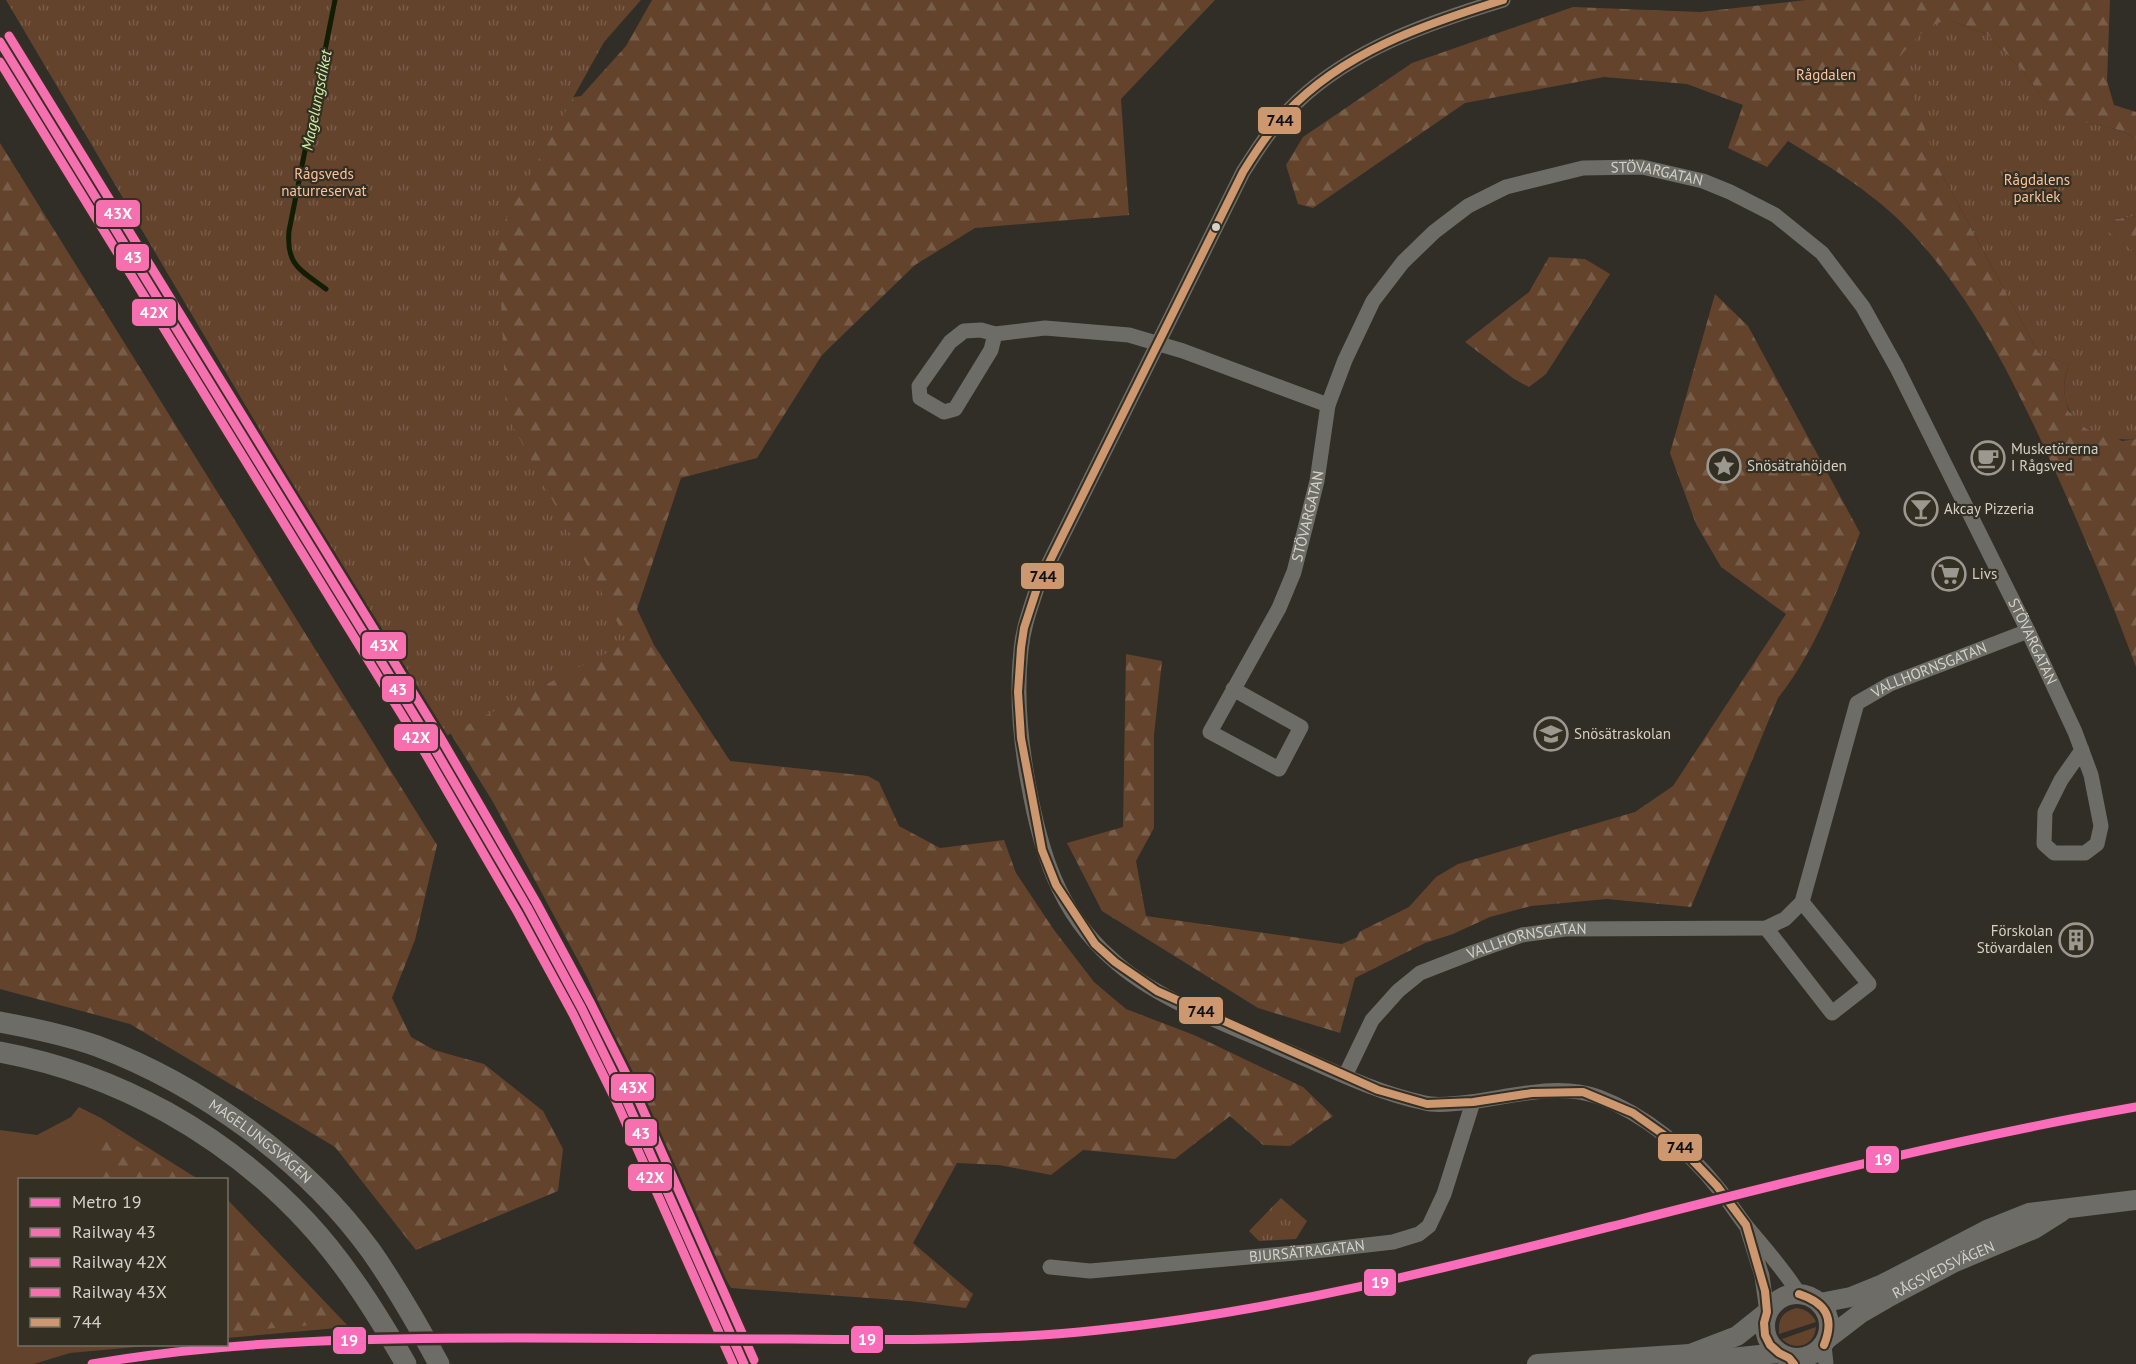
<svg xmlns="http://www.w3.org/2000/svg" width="2136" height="1364" font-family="'PT Sans',sans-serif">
<defs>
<pattern id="forest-firs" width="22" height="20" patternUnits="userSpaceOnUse" patternTransform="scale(1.5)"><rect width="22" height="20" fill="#63432c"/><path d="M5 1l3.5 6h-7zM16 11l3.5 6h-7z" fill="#785d49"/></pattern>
<pattern id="park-tufts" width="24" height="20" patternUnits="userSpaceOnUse" patternTransform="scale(1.5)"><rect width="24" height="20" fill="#63432c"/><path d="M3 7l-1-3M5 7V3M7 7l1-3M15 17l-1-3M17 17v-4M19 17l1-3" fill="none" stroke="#785d49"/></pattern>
</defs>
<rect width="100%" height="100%" fill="#302e27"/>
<path fill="#63432c" d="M79,1107L101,1118L198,1179L20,1180V1344L158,1345L70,1353L34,1364H0V1130L37,1135L71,1117Z
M227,1199L349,1327L227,1338Z
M1796,1308C1805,1309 1812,1313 1816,1322L1779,1334C1778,1319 1782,1312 1796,1308Z
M1816,1327C1815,1346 1794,1352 1782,1339Z"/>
<path fill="url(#forest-firs)" d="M652,0H1215L1121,99L1129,215L975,228L915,265L822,355L757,458L681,478L637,609L654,645L730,761L868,776L879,782L899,826L940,848L1004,840L1016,873L1054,930L1094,982L1126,1009L1194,1035L1303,1087L1333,1116L1290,1146L1263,1145L1230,1116L1175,1159L1083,1150L1051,1175L999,1165L957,1163L913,1243L973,1294L966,1308L910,1301L731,1288L717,1265L588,979L493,802L376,613L363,364L561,99L581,96L626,46Z
M1806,0H2110L2107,81L2114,105L2136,112V139L2122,131L2099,125L2071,121L2043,99L2022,70L1987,34L1951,21H1943L1938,167L2038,352C2047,359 2059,359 2069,365C2062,382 2063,395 2069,412L2122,441L2136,439V667C2113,604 2087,543 2060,482C2019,391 1974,295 1902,223C1870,191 1827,165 1788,141L1767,167L1728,148L1743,105L1687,84L1604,77L1465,103L1313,208L1298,204L1286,165L1303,137L1412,63L1573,7L1700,12Z
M0,143L437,845L415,940L392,998L411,1037L434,1050L484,1064L543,1111L563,1149L558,1191L416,1250L335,1147L130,1024L0,989Z
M2136,216V253L2104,229L2116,219Z
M1549,257L1585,259L1610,274L1546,374L1529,387L1514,379L1465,342L1529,292Z
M1715,294L1748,326L1860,533C1837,590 1817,649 1778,698L1691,907L1607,899L1531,906L1490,917L1453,934L1425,943L1355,978L1340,1033L1258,1008L1102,911L1067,843L1123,827L1126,654L1162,661L1154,735V828L1136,861L1146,916L1342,944L1357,937L1359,932L1409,907L1436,877L1458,864L1635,812L1673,786L1786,614L1721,567L1696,524L1670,453Z
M100,1127H106L191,1179H103L98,1161Z
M227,1203L337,1323L227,1332Z"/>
<path fill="url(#park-tufts)" d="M6,0H641L604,42L498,233L506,413L628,642L442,738Z
M1943,21H1951L1987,34L2022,70L2043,99L2071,120L2099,125L2122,131L2136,139V216L2116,219L2105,229L2136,253V439C2090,444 2050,414 2069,365C2058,359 2047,359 2038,352L1938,167L1900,56L1926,28Z
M1281,1198L1307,1221L1296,1239L1259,1241L1249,1231Z"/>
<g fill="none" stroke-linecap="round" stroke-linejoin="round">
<path stroke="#121e04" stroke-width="5" d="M326,289C301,270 286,266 289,231L335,0"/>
<g stroke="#6e6c67" stroke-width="15">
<path d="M1503,0C1430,22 1352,49 1296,103C1274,123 1259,147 1243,172L1038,585C1031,607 1023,627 1021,650C1016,695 1020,738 1028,782C1040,850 1058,912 1112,959C1154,998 1225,1024 1278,1047C1325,1067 1373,1092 1425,1103C1436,1106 1449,1104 1461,1103C1505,1099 1555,1081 1599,1097C1644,1114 1688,1150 1718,1188C1728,1200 1737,1214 1747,1227C1766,1250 1783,1268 1799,1294"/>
<path d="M995,334L991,350L955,409L944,412L920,398L919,386L950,342L964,331L981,330L995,334L1045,328L1129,335L1183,351L1328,405"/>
<path id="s1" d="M1233,689L1301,727L1279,769L1210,732L1279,608L1294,572L1317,481L1328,405L1345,360L1373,301L1403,262L1434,232L1468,206L1506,187L1583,168L1642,167L1703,181L1730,192L1775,215L1822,253L1863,307L1897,368L2028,631L2075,732L2091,775L2101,826L2097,844L2085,853H2054L2044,844L2045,812L2061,780L2082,750"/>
<path d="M1766,928L1832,1013L1869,984L1802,902"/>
<path id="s2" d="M1345,1076L1372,1020L1398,991L1420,973L1474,952L1522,935L1565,929L1766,928L1785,919L1802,902L1857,703L1890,684L2028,631"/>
<path d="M1748,1231L1762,1276L1767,1312"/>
<path id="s3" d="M1050,1267L1090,1271L1306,1252L1393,1242L1419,1234L1429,1226L1444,1194L1473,1102"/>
<path d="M1824,1345L1826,1364"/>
<path d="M1789,1358L1794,1364"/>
</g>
<g stroke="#6e6c67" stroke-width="20">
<circle cx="1797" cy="1326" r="32"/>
<path d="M1820,1303L1851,1297L1883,1284L1989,1229L2029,1213L2136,1200"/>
<path id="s4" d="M1827,1339L1861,1313L1887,1298L1955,1262L2034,1229L2061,1212"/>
<path d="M1690,1354L1737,1336L1767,1312"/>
<path d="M1537,1364L1690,1354L1721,1359L1779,1353"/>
</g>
<g stroke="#6e6c67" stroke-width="21">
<path id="s5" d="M0,1022C32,1028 66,1035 97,1046C201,1085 306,1161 371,1251C396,1287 418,1325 439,1364"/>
<path d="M0,1052C118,1074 225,1134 307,1222C346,1264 377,1314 406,1364"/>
</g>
<defs>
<path id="bus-1" d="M1503,0C1425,24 1343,52 1286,113C1269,131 1256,151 1243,172L1038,585L1024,628L1021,648L1018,692L1021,738L1042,850L1056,885L1095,944L1115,962L1157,991L1378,1090L1427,1104L1473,1102L1532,1093L1583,1092L1633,1113L1677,1144L1717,1186L1746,1225L1765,1291L1767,1312L1764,1323L1765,1335L1770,1345L1779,1353L1789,1358L1794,1364
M1799,1294C1826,1303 1835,1318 1824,1345"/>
</defs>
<use href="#bus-1" stroke="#342f23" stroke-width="12"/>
<use href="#bus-1" stroke="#cd976f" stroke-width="8"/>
<defs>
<path id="rail-1" d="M0,42L430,741L527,907L582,1009L625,1097L744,1364"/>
<path id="rail-2" d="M0,62L421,746L518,913L573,1014L616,1101L733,1364"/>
<path id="rail-3" d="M9,36L439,735L536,902L591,1004L635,1092L754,1360"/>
</defs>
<use href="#rail-1" stroke="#342f23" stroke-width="14"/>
<use href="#rail-2" stroke="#342f23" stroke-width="14"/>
<use href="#rail-3" stroke="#342f23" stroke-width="14"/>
<use href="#rail-1" stroke="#f66fae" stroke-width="9"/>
<use href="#rail-2" stroke="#f66fae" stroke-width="9"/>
<use href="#rail-3" stroke="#f66fae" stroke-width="9"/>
<defs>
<path id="metro-1" d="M92,1364C236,1339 381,1338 527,1338C614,1339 701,1339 788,1339C891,1340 996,1341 1099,1330C1279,1311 1454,1266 1629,1222C1797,1179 1965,1137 2136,1107"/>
</defs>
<use href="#metro-1" stroke="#342f23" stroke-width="14"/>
<use href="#metro-1" stroke="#fb6dba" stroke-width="9"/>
</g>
<defs>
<symbol id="cafe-ring" viewBox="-11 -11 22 22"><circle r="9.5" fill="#342f23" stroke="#9b9890" stroke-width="1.5"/><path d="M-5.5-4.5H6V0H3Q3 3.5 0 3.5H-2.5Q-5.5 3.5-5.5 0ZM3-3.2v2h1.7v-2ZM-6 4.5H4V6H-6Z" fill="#9b9890"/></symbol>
<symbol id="sight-ring" viewBox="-11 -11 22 22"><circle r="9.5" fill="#342f23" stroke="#9b9890" stroke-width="1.5"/><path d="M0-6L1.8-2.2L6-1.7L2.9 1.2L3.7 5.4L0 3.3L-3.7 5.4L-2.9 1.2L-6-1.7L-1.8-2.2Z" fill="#9b9890"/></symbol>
<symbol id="bar-ring" viewBox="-11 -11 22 22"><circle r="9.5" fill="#342f23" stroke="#9b9890" stroke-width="1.5"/><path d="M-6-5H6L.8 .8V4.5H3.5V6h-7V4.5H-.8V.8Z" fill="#9b9890"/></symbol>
<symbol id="supermarket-ring" viewBox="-11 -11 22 22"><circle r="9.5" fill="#342f23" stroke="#9b9890" stroke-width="1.5"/><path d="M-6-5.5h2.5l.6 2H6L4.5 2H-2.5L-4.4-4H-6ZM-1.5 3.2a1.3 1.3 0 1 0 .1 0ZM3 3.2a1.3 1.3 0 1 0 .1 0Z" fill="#9b9890"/></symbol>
<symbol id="school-ring" viewBox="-11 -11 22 22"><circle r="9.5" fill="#342f23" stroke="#9b9890" stroke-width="1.5"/><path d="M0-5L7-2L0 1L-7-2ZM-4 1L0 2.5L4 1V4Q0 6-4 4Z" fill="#9b9890"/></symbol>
<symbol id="building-ring" viewBox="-11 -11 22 22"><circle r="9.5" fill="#342f23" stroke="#9b9890" stroke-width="1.5"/><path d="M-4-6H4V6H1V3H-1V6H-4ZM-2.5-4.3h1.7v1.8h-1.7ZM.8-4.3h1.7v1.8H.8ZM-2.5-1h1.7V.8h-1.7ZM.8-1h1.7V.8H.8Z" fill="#9b9890"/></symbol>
</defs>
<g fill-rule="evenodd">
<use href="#cafe-ring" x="1969" y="439" width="38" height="38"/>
<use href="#sight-ring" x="1705" y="447" width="38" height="38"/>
<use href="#bar-ring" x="1902" y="490" width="38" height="38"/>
<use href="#supermarket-ring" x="1930" y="555" width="38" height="38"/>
<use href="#school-ring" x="1532" y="715" width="38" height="38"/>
<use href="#building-ring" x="2057" y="921" width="38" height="38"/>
</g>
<circle fill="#d4d1c9" stroke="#342f23" stroke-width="2" cx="1216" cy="227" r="5"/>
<g text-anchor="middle" stroke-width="4.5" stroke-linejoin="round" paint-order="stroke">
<g font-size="15" fill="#fdc39c" stroke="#342f23">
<text x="1826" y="80">Rågdalen</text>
<text x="324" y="179">Rågsveds<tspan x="324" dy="17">naturreservat</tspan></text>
<text x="2037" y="185">Rågdalens<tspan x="2037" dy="17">parklek</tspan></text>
</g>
<g font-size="15" fill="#d4d1c9" stroke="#342f23">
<text dy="5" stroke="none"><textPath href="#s1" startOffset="1000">STÖVARGATAN</textPath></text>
<text dy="5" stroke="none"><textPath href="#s1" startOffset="442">STÖVARGATAN</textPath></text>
<text dy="5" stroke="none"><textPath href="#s1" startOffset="1630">STÖVARGATAN</textPath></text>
<text dy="5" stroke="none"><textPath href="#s2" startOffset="814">VALLHORNSGATAN</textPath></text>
<text dy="5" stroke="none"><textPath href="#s2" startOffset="242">VALLHORNSGATAN</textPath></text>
<text dy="5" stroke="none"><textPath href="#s5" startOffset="290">MAGELUNGSVÄGEN</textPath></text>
<text dy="5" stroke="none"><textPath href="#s3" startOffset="258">BJURSÄTRAGATAN</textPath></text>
<text dy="5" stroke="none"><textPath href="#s4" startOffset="136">RÅGSVEDSVÄGEN</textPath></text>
</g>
<g font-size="15" fill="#d4d1c9" stroke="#342f23" text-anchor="start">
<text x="2011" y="454">Musketörerna<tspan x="2011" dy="17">I Rågsved</tspan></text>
<text x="1747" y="471">Snösätrahöjden</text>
<text x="1944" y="514">Akcay Pizzeria</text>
<text x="1972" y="579">Livs</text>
<text x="1574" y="739">Snösätraskolan</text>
<text x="2053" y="936" text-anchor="end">Förskolan<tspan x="2053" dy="17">Stövardalen</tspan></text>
</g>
<g font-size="16" font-style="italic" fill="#cef1a5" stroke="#342f23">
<text transform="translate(316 100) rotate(-79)" y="6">Magelungsdiket</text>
</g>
</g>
<g stroke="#342f23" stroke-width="2">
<rect x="1257" y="106" width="45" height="29" rx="6" fill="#cd976f"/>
<rect x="95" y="199" width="46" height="29" rx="6" fill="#f66fae"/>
<rect x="115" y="243" width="35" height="29" rx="6" fill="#f66fae"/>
<rect x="131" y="298" width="46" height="29" rx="6" fill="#f66fae"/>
<rect x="1020" y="562" width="45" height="28" rx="6" fill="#cd976f"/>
<rect x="361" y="631" width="46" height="29" rx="6" fill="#f66fae"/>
<rect x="381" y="675" width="34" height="28" rx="6" fill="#f66fae"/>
<rect x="393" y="723" width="46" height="29" rx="6" fill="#f66fae"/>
<rect x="1178" y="996" width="46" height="29" rx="6" fill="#cd976f"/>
<rect x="610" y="1073" width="45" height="29" rx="6" fill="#f66fae"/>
<rect x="624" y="1118" width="34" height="29" rx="6" fill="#f66fae"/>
<rect x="1657" y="1133" width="46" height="29" rx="6" fill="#cd976f"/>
<rect x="1865" y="1145" width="35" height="29" rx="6" fill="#fb6dba"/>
<rect x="627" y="1163" width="46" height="29" rx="6" fill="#f66fae"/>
<rect x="1363" y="1268" width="34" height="29" rx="6" fill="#fb6dba"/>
<rect x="850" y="1325" width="34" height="29" rx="6" fill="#fb6dba"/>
<rect x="332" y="1326" width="35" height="29" rx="6" fill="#fb6dba"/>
</g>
<g font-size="16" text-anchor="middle" font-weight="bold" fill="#fff">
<text x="118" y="219">43X</text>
<text x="133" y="263">43</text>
<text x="154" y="318">42X</text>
<text x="384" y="651">43X</text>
<text x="398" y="695">43</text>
<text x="416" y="743">42X</text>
<text x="633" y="1093">43X</text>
<text x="641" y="1139">43</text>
<text x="1883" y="1165">19</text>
<text x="650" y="1183">42X</text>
<text x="1380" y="1288">19</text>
<text x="867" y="1345">19</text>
<text x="349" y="1346">19</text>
</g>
<g font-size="16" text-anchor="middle" font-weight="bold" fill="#111">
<text x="1280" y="126">744</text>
<text x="1043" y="582">744</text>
<text x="1201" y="1017">744</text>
<text x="1680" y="1153">744</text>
</g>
<rect x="18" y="1178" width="210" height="168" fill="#342f23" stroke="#747065" stroke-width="1.5"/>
<rect x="30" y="1198" width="30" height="9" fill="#fb6dba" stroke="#747065" stroke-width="1.5"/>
<text x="72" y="1208" font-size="18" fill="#d4d1c9">Metro 19</text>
<rect x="30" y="1228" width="30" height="9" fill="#f66fae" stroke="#747065" stroke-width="1.5"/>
<text x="72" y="1238" font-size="18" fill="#d4d1c9">Railway 43</text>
<rect x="30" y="1258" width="30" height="9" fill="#f66fae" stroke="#747065" stroke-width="1.5"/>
<text x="72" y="1268" font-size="18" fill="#d4d1c9">Railway 42X</text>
<rect x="30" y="1288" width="30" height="9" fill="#f66fae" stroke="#747065" stroke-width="1.5"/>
<text x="72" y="1298" font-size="18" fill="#d4d1c9">Railway 43X</text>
<rect x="30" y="1318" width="30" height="9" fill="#cd976f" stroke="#747065" stroke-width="1.5"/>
<text x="72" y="1328" font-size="18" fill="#d4d1c9">744</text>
</svg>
